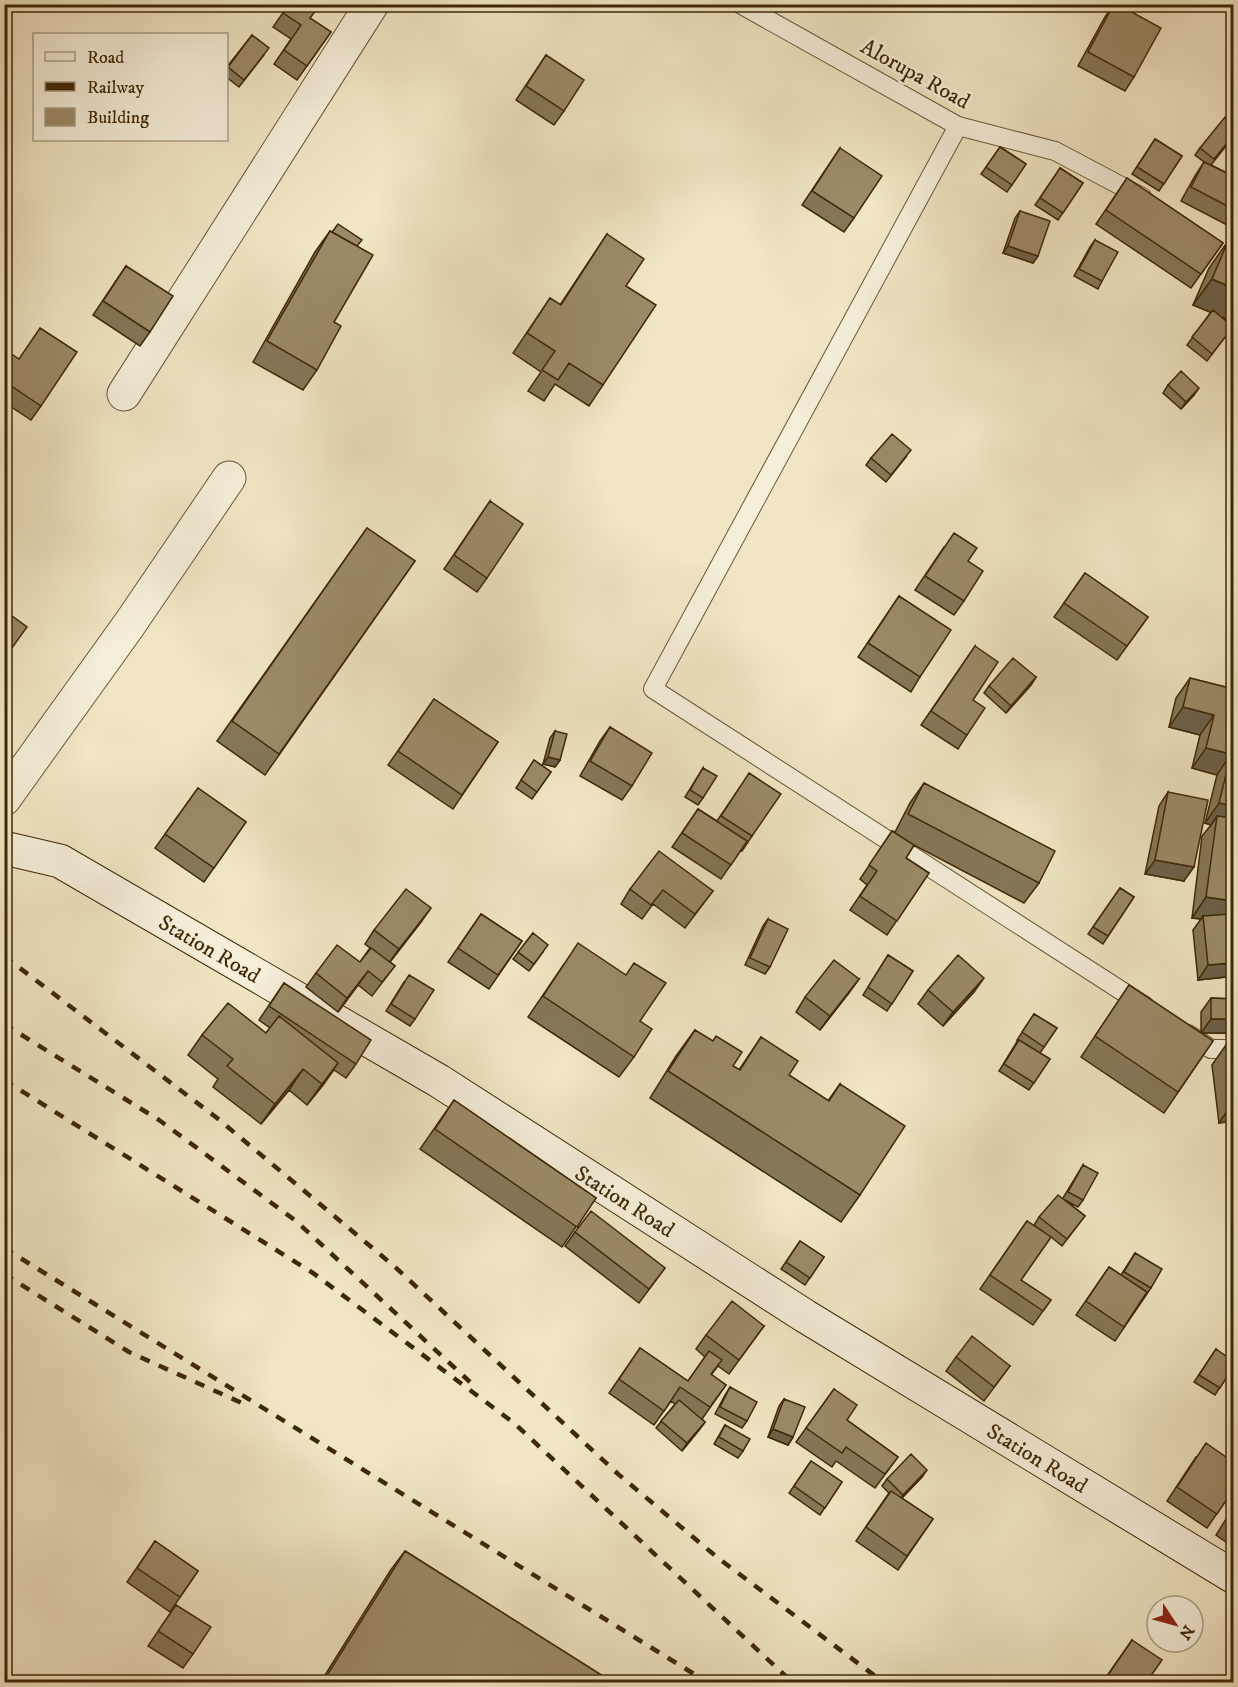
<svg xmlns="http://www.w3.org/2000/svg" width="1238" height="1687" font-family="'IM FELL DW Pica',serif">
<rect width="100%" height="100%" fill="#f0e5c4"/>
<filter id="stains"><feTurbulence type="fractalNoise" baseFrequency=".00333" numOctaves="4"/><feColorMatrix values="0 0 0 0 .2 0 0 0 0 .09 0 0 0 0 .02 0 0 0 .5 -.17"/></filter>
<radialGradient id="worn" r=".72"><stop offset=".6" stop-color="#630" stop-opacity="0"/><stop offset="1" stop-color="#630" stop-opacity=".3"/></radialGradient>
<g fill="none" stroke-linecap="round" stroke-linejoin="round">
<defs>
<path id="lane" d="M740,4L958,126L1055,151L1142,197
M958,126L653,689L1145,1006
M1188,1034L1211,1049H1234"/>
<path id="street" d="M124,394L372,4
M4,799L129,625L229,478"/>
<g id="secondary">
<path id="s1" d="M4,848L60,861L439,1081L805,1316L1234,1577"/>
</g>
</defs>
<use href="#lane" stroke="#6b5735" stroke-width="20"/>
<use href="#street" stroke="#6b5735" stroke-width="35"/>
<use href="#secondary" stroke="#3f2805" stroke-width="35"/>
<use href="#lane" stroke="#f5eed9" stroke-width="18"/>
<use href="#street" stroke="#f5eed9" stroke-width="33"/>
<use href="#secondary" stroke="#f5eed9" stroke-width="33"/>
<path stroke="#3f2805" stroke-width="4.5" stroke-dasharray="10 10" stroke-linecap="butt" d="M4,956L217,1118L394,1266L618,1474L718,1558L883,1682
M4,1024L159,1120L296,1221L470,1382
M4,1080L313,1273L514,1423L792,1682
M4,1248L707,1682
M4,1274L129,1352L244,1404"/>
</g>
<path fill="#857759" stroke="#3f2805" stroke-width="1.5" d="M289,4L331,32L297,80L274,64L291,39L273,27Z
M1114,4L1134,77L1125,91L1078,66L1105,17Z
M252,35L264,55L239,87L226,77V68Z
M546,55L564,111L554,125L516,100Z
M1233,137L1211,165L1233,176V220L1229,226L1181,201L1195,176L1204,162L1195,155L1200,148Z
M1155,139L1182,156L1159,191L1132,174Z
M1000,147L1026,164L1007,192L981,174Z
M840,148L854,218L844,232L802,205Z
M1060,168L1083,183L1058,220L1035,205Z
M1127,178L1223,243L1191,288L1096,224Z
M1020,211L1038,256L1033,263L1003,253L1015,218Z
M330,231L357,246L334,322L317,370L303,390L253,362L315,252Z
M607,234L626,286L603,385L589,406L555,384L544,401L528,391L541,372L513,353L550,298L560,305Z
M1095,240L1102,281L1098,289L1074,276L1090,247Z
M1228,241L1233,244V322L1221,316L1233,326L1207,361L1187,345L1211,312L1193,305L1209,268Z
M126,266L150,332L140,346L93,315Z
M4,349L41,406L31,420L4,402Z
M1168,385L1194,395L1181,409L1163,393Z
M906,457L886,482L866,465L871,458Z
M490,501L487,578L477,592L444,569Z
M367,528L415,561L265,775L217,741Z
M944,547L968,561L964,601L954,615L915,590Z
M1085,573L1148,617L1117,660L1054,617Z
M1233,585V606L1227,604Z
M899,596L920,677L911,692L858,657Z
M975,646L973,700L967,735L958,749L921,725Z
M1233,656V923H1231L1232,928L1233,926V976L1229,975V971L1226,977L1198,980L1193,930L1201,919L1192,918L1202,836L1211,825L1205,823L1217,775L1192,768L1200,735L1169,727L1176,698L1190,678L1226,687Z
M1036,677L1031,685L1006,713L984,693L989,686Z
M434,699L498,742L453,809L388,765Z
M610,727L632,786L622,800L580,776L600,741Z
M555,731L560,760L555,767L543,764L550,738Z
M534,760L551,772L532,799L516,788Z
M703,768V798L698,805L685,797Z
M924,783L1039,883L1024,903L914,845L906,858L929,873L887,935L850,910L867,885L860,879L892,831L895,832L910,803Z
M740,787L752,836L742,851L741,850L721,879L672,847L698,809L717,821Z
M198,788L246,822L204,882L155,848Z
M1168,792L1184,881L1145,874L1159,806Z
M1120,888L1134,897L1103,944L1088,934Z
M630,889L713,891L685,928L653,904L642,919L621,904Z
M481,914L522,941L489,989L448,962Z
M768,919L770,967L765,974L745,965L763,926Z
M421,922L390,962L395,966L372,996L358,985L338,1012L306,987L316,973L360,962L370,948L365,944L374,930Z
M533,933L543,952L529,971L513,959Z
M888,955L913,971L887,1011L863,995Z
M564,964L640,1021L634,1057L619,1077L528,1017Z
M859,979L820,1030L796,1012L805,997Z
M1233,979V1033H1201L1213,1041L1164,1113L1081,1057L1129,985L1201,1033V1012L1211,998L1233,999Z
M404,982L415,1019L410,1026L386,1011Z
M284,983L356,1064L346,1078L334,1070L307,1105L289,1090L261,1124L213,1087L218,1079L188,1055L202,1035L266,1033L270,1028L259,1020Z
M928,990L974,992L943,1026L918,1004Z
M1034,1014L1057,1028L1040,1053L1050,1059L1029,1090L999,1071L1018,1040H1017Z
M695,1030L733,1066L739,1070L761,1037L789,1075L828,1101L840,1084L860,1195L841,1222L650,1098L676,1056Z
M1233,1044V1121L1219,1123L1212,1065L1226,1045Z
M454,1100L596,1198L562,1247L420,1149Z
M1083,1165V1200L1078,1207L1065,1200L1085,1216L1062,1246L1051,1237L1021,1280L1051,1300L1033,1325L980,1289L1027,1221L1045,1233L1034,1225L1039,1217L1063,1198Z
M575,1232L665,1268L639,1303L565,1246Z
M800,1241L824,1257L805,1285L781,1269Z
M1135,1253L1151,1288L1115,1341L1076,1315L1109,1267L1121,1275Z
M764,1326L729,1374L718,1366L711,1375L726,1385L702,1419L705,1422L682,1451L656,1428L675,1404L671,1401L654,1425L609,1393L640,1348L688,1381L705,1357L696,1349L706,1335Z
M1216,1349L1233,1367L1215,1395L1194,1382Z
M956,1357L1010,1366L984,1401L946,1371Z
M730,1387L747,1421L742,1428L715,1414L725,1395Z
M834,1389L847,1420L898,1457L875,1488L836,1461L832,1467L796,1442Z
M784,1399L793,1437L788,1445L768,1437L779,1406Z
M725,1425L743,1451L738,1458L714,1444Z
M1196,1457L1233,1490L1207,1528L1167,1501Z
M811,1461L842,1482L820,1515L789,1493Z
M922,1477L902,1498L933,1519L898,1570L856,1541L889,1493L882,1486L887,1479Z
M1233,1508V1547L1216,1535Z
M155,1541L198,1571L170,1612L127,1582Z
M405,1551L614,1683H320L390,1571Z
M176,1605L193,1654L183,1668L148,1646Z
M1132,1640L1146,1683H1102Z"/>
<path fill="#6c6149" stroke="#3f2805" stroke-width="1.5" d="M1008,246L1038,256L1033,263L1003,253Z
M1212,279L1233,288V322L1193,305Z
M1199,388L1194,395L1181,409L1186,402Z
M1233,594V606L1227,604Z
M1036,677L1031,685L1006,713L1011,706Z
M1183,707L1214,715L1200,735L1169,727Z
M1206,748L1231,754L1217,775L1192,768Z
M548,757L560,760L555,767L543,764Z
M1219,803L1233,806V830L1217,816L1211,825L1205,823Z
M1155,860L1194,867L1184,881L1145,874Z
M1206,897L1233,901V923L1204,919L1203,916L1201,919L1192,918Z
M431,908L421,922L389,963L399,949Z
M1233,963V965L1226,977L1198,980L1208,965Z
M1233,969V976L1229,975Z
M368,971L358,985L338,1012L347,998Z
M984,978L974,992L943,1026L953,1012Z
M859,979L849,993L820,1030L830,1016Z
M1211,1019H1233V1033H1201Z
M338,1063L324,1084L307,1105L322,1084Z
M303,1069L289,1090L261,1124L275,1104Z
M1233,1102V1121L1219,1123Z
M705,1422L700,1429L682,1451L687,1443Z
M773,1429L793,1437L788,1445L768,1437Z
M927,1470L922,1477L898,1502L903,1495Z"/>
<path fill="#9b8a68" stroke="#3f2805" stroke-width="1.5" d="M289,4H309L316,10L310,18L331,32L307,66L284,50L301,25L283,13Z
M1114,4H1117L1161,28L1134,77L1088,52Z
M252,35L269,48L244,80L228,67Z
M4,50L11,55L4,64Z
M546,55L584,80L564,111L526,86Z
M1225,117L1233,124V136L1214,159L1200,148Z
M1155,139L1182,156L1164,184L1137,167Z
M1000,147L1026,164L1012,185L986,167Z
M840,148L882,176L854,218L812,191Z
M1204,162L1233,176V209L1191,187Z
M1060,168L1083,183L1063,213L1040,198Z
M1127,178L1223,243L1201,274L1106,210Z
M1020,211L1050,221L1038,256L1008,246Z
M338,224L362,240L357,246L332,232Z
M330,231L373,255L334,322L341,326L317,370L267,341Z
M607,234L644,259L626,286L656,305L603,385L569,363L558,380L542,370L555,351L527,333L550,298L561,305Z
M1095,240L1118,252L1102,281L1079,269Z
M1228,241L1233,244V288L1212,279Z
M126,266L173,296L150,332L103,301Z
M1213,310L1233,327L1212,354L1192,337Z
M40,328L77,352L41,406L4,381V349L19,359Z
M1181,371L1199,388L1186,402L1168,385Z
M892,434L911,450L891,475L871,458Z
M490,501L523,524L487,578L454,555Z
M367,528L415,561L279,754L232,721Z
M954,533L977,548L968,561L983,571L964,601L925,576Z
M1085,573L1148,617L1127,646L1064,603Z
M899,596L951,630L920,677L868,643Z
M4,610L27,627L4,659Z
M975,646L998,662L973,700L985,708L967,735L931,711Z
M1013,658L1036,677L1011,706L989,686Z
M1190,678L1233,689V806L1219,803L1231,754L1206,748L1214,715L1183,707Z
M434,699L498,742L462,795L398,751Z
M610,727L652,753L632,786L590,761Z
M555,731L567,734L560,760L548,757Z
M534,760L551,772L537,792L521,780Z
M703,768L717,776L703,798L690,790Z
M749,773L781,794L752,836L721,816Z
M924,783L1055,851L1039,883L908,814Z
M198,788L246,822L214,868L165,834Z
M1168,792L1208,800L1194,867L1155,860Z
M698,809L747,841L731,865L682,833Z
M1217,816L1233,818V901L1206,897Z
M892,831L914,845L906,858L929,873L897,921L860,896L877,871L869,865Z
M659,851L713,891L695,914L663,890L651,905L630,889Z
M1120,888L1134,897L1108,936L1093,927Z
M406,889L431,908L399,949L374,930Z
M481,914L522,941L498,975L458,948Z
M1230,914L1233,944V963L1208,965L1203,916Z
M768,919L788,929L770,967L750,958Z
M533,933L548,945L534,964L518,952Z
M578,943L626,975L634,963L666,983L640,1021L652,1029L634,1057L543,996Z
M337,945L360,962L371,948L395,966L382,982L368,971L347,998L316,973Z
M888,955L913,971L892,1004L868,987Z
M958,955L984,978L953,1012L928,990Z
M834,960L859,979L830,1016L805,997Z
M409,975L434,990L415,1019L391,1004Z
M284,983L371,1040L356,1064L269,1006Z
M1129,985L1213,1041L1178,1092L1095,1036Z
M1211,998L1233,999V1019H1211Z
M228,1003L266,1033L279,1016L338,1063L322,1084L303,1069L275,1104L227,1066L233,1059L202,1035Z
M1034,1014L1057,1028L1044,1047L1022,1032Z
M695,1030L713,1041L716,1036L742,1052L733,1066L740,1070L761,1037L798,1061L789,1075L829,1101L840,1084L905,1126L860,1195L668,1071Z
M1019,1040L1050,1059L1034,1083L1004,1064Z
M1233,1044V1103L1226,1045Z
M454,1100L596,1198L577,1227L435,1129Z
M1083,1165L1098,1173L1083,1200L1068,1192Z
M1058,1195L1085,1216L1067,1239L1039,1217Z
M591,1211L665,1268L649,1289L575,1232Z
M1027,1221L1051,1237L1021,1280L1051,1300L1043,1311L990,1275Z
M800,1241L824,1257L810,1278L786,1262Z
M1135,1253L1162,1269L1151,1288L1124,1272Z
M1109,1267L1147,1292L1124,1327L1086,1301Z
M732,1301L764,1326L739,1360L706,1335Z
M972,1336L1010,1366L994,1387L956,1357Z
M640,1348L688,1381L709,1351L722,1360L711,1374L726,1385L710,1407L680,1387L664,1411L619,1379Z
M1216,1349L1233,1361V1367L1220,1388L1199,1375Z
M730,1387L757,1402L747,1421L720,1407Z
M834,1389L857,1405L847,1420L898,1457L885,1474L846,1447L842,1453L806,1428Z
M784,1399L805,1407L793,1437L773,1429Z
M679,1400L705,1422L687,1443L661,1421Z
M725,1425L750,1439L743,1451L719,1437Z
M1206,1443L1233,1462V1490L1217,1514L1177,1487Z
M911,1454L927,1470L903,1495L887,1479Z
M811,1461L842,1482L825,1508L794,1486Z
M891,1491L933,1519L907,1556L866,1527Z
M1233,1509V1517L1230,1514Z
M155,1541L198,1571L180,1597L137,1568Z
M405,1551L614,1683H335L326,1677Z
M176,1605L211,1627L193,1654L158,1631Z
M1132,1640L1162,1660L1146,1683H1118L1108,1675Z"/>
<g text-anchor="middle" stroke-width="5" stroke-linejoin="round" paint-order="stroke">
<g font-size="22" fill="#3f2805" stroke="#f5eed9">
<text transform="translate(916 73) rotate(29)" y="8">Alorupa Road</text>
<text dy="8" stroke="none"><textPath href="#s1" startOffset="231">Station Road</textPath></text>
<text dy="8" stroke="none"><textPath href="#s1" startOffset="717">Station Road</textPath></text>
<text dy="8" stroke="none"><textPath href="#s1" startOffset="1203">Station Road</textPath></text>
</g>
</g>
<rect width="1238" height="1687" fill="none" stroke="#f0e5c4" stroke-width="24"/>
<rect x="6" y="6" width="1226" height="1675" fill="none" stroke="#3f2805" stroke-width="3"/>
<rect x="12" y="12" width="1214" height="1663" fill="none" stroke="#3f2805" stroke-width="1.5"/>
<rect x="33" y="33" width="195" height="108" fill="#f5eed9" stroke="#ac9f84" stroke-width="1.5"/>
<rect x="45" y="52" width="30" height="9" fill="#f5eed9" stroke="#ac9f84" stroke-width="1.5"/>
<text x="87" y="63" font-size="18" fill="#3f2805">Road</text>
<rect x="45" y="82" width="30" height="9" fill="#3f2805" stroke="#ac9f84" stroke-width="1.5"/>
<text x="87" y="93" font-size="18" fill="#3f2805">Railway</text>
<rect x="45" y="108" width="30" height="18" fill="#9b8a68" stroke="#ac9f84" stroke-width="1.5"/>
<text x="87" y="123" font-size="18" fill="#3f2805">Building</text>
<g transform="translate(1175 1624) rotate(126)"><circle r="28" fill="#f5eed9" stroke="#ac9f84" stroke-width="1.5"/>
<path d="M0-4.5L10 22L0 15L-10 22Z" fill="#8f2418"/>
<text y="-9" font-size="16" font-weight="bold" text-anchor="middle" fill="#3f2805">N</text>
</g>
<rect width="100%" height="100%" filter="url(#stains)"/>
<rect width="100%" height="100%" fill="url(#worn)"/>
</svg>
